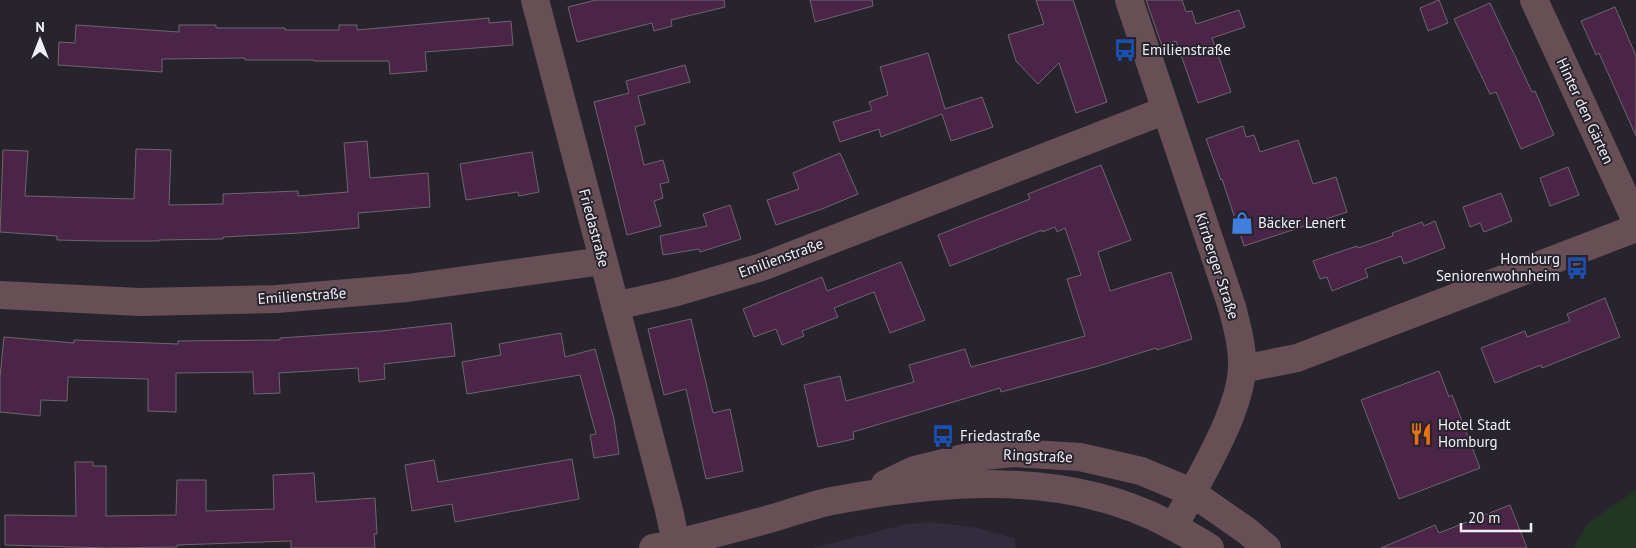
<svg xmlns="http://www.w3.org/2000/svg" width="1636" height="548" font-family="'PT Sans',sans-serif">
<rect width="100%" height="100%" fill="#27242d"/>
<path fill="#312d3c" d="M930,522L973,527L1014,538L1016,548H813L907,524Z"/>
<path fill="#223722" d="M1636,490V548H1574L1588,523Z"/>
<path fill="#4b2547" stroke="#6e656d" d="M596,0H724L725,7L671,20L672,26L654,31L652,23L577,42L568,7Z
M810,0H872L873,6L815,22Z
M1036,0H1073L1107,102L1076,113L1059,63L1038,84L1016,61L1008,35L1044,24Z
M1146,0H1182L1186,12L1192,11L1196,24L1239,10L1245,27L1212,38L1231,92L1198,103L1176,41L1162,46Z
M1439,0L1448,23L1428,31L1420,8Z
M1490,3L1532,92L1535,91L1554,135L1521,149L1496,92L1490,94L1454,19Z
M1615,7L1636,56V136L1599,53L1596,55L1581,21Z
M489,18V23L511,21L513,45L425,52L427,71L390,74L389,61H314V60H245V58L162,59V72L58,65L59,42L75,43L76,25L179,32V25H216V28H285V30H339V25H357V30Z
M928,53L945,109L982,97L993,127L951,141L942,114L881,137L879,129L840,142L833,122L872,110L869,102L888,95L880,67Z
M685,65L690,82L638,96L645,124L635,127L644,165L663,160L669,182L660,184L663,198L654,201L661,226L627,235L594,102L629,93L626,81Z
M1243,126L1246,137L1254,135L1260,152L1298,140L1313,184L1336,177L1347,212L1244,246L1222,179L1221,180L1206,139Z
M367,141L370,178L428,173L430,207L358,213L359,228L300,233L223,237V239L159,240V241H99L57,240V236L0,232L3,150L28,151L25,196L134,199L136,149L171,150L169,205L223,204V194L298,191V196L348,192L344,143Z
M532,152L539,192L519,196L518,192L466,200L460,164Z
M840,153L858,194L822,209L776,225L767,200L799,189L793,173Z
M1101,165L1131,240L1098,252L1110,291L1171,272L1192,339L1157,350L1156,348L1095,367L1001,392L1000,388L853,432L854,439L818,447L804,385L840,376L846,401L914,382L909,365L965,349L971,367L1085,336L1067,279L1081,275L1065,228L1057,232L1055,227L1042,232V230L950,266L938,235L1030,199L1028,194Z
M1568,167L1579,195L1550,206L1540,178Z
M1501,193L1512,221L1484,232L1480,223L1470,227L1463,207Z
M730,205L741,239L700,252L699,249L663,255L660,236L707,226L703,214Z
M1435,221L1445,248L1404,264L1401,256L1365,269L1368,277L1332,291L1327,277L1320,279L1313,261L1357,246L1358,248L1393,236L1392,233L1422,222L1424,226Z
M901,262L925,320L890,333L874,292L834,308L838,317L802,331L804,336L782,345L776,329L754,337L743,309L822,277L827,291Z
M1605,298L1620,337L1542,368L1541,365L1495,383L1481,348L1525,331L1527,337L1570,321L1567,314Z
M691,319L713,413L730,409L743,471L706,479L686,389L664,395L648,329Z
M451,323L455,356L384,364L385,379L359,382L358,368L279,373L280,393L254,394L253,372L176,373V412L148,411V379L68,377L67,401L41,400L40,416L0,412V377L4,337L74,343V340L178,344V341L280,340V338L382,331Z
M561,333L565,357L595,349L614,419L619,454L594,458L590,435L596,434L580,375L467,394L462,362L501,355L499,344Z
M1439,371L1449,397L1452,395L1480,468L1399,499L1361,400Z
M572,459L579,499L455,522L452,504L412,511L405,465L434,460L438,482Z
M75,462H93V466H106V516L176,515L177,480H206V511L274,509L273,475L314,473L316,502L375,498L377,534H374L375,548H291V541L177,545V547L106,548L5,545V515L76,516Z
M1510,505L1527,548H1381L1435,525L1439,533Z"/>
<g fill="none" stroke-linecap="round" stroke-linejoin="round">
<path stroke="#684f55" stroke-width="28" d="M535,0L669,510L676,543
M1129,0L1232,307C1237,327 1243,347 1242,368C1240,415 1196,483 1174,527
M1534,0L1636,221
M0,295L140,302L277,299L407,288L603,261
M615,306L673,293L762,267L1166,110
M1242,369L1297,358L1636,228
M885,484L914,470L963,458L1014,453L1080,457L1141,471L1191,492L1247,531L1267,548
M653,548C693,540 733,529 773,518C793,512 812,505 832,501C945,480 1070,469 1174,527C1186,534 1199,540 1210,548"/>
</g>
<defs>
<symbol id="bus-bare" viewBox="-9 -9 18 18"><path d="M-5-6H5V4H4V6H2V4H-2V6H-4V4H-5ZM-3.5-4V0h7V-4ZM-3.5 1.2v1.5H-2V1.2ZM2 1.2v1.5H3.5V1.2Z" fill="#1a4fb4" stroke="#27242d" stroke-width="2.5" paint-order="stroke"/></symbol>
<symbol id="shop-bare" viewBox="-9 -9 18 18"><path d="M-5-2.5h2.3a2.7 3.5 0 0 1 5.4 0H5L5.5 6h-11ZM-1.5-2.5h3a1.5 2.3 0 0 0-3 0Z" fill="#3f7fe0" stroke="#27242d" stroke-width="2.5" paint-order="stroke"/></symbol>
<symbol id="restaurant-bare" viewBox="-9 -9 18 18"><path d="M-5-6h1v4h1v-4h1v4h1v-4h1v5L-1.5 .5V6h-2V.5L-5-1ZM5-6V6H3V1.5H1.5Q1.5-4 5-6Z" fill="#e8710a" stroke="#27242d" stroke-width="2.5" paint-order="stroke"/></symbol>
</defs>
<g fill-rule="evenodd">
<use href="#bus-bare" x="1109" y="34" width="32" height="32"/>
<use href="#shop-bare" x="1226" y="207" width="32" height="32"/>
<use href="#bus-bare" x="1561" y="252" width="32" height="32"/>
<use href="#restaurant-bare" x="1405" y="418" width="32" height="32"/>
<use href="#bus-bare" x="927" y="420" width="32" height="32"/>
</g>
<g text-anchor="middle" stroke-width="4" stroke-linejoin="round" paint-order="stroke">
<g font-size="15" fill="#f1eff6" stroke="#27242d" text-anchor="start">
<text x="1142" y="55">Emilienstraße</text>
<text x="1258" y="228">Bäcker Lenert</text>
<text x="1560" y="264" text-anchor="end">Homburg<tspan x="1560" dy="17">Seniorenwohnheim</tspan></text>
<text x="1438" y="430">Hotel Stadt<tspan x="1438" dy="17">Homburg</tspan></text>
<text x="960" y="441">Friedastraße</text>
</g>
<g font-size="15" fill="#f1eff6" stroke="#27242d">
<text transform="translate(1585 111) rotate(65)" y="5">Hinter den Gärten</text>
<text transform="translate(594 228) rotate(75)" y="5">Friedastraße</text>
<text transform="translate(781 258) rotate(-20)" y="5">Emilienstraße</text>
<text transform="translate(1217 266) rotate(72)" y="5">Kirrberger Straße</text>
<text transform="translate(302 296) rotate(-4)" y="5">Emilienstraße</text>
<text transform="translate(1038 456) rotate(2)" y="5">Ringstraße</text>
</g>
</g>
<g transform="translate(40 40)" stroke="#27242d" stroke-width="4" paint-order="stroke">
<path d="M0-4L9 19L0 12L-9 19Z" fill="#f1eff6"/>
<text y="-8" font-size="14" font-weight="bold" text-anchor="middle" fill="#f1eff6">N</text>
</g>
<path d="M1461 523v8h70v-8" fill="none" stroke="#f1eff6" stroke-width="2.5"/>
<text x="1468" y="523" font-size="15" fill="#f1eff6" stroke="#27242d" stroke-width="4" paint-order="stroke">20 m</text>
</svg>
